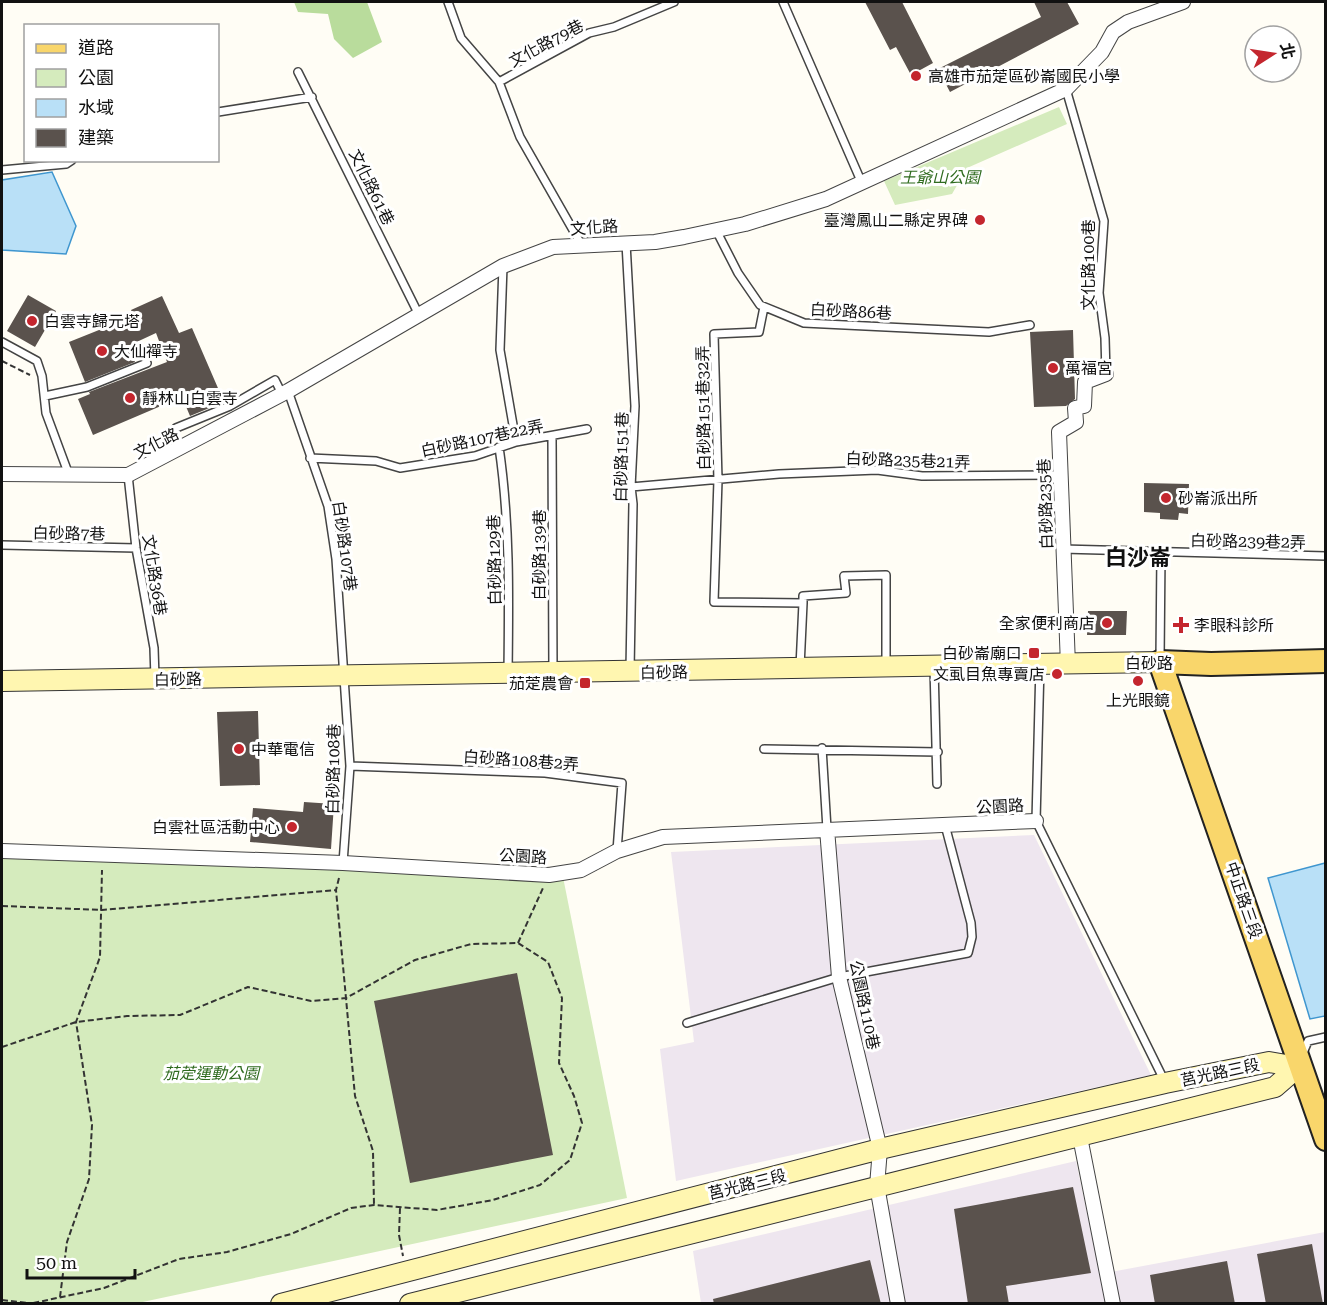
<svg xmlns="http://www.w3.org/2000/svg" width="1327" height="1305" font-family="'Roboto Serif','Noto Sans TC',serif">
<rect width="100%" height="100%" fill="#fffdf5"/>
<path fill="#eee6ef" d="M1034,835L1151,1075L676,1181L660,1049L694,1042L671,852Z
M1076,1161L1100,1274L1325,1232V1303H701L693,1251Z"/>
<path fill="#d5ebbd" d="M1059,107L1067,124L967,168L952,194L895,205L884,181Z
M2,857L563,877L627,1198L138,1303L2,1304Z"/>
<path fill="#b9dc9c" d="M294,2H367L382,42L353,58L334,39L328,14L298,12Z"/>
<path fill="#b9e0f7" stroke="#3f96cf" stroke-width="1.5" d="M52,172L76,226L66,254L2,250V180Z
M1325,863V1016L1310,1019L1268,878Z"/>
<path fill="#5a524d" d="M865,2H902L933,63L911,75L896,47L890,50Z
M1034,2H1067L1079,24L950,92L938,69L1041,17Z
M28,295L56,311L35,347L7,331Z
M162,296L179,333L192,328L224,402L190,416L182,397L93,435L78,399L90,394L89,392L167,362L156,333L128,346L135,362L85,382L69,342L134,316L131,310Z
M1073,330L1075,399L1066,406L1034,407L1030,332Z
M1144,483L1189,484L1188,514L1179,513L1178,520L1160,519V513L1144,512Z
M1088,611H1127L1126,635H1087Z
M258,711L260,785L220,786L217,712Z
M304,802L334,804L331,849L250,842L253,808L303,812Z
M517,973L553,1155L410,1183L374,1001Z
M1073,1187L1091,1273L1006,1286L1009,1304H968L954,1209Z
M1312,1244L1323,1304H1266L1257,1254Z
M870,1260L881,1304H714L713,1299Z
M1227,1261L1235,1304H1155L1150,1275Z"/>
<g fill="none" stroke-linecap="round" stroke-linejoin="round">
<defs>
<path id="lane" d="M448,2L461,38L499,82
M783,2L861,181
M298,72L419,315
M1066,89L1104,221L1099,293L1105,338L1106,374
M218,112L312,97
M2,170L66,164L72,160
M716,230L738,273L760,305L804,323L989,332L1030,325
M626,243L635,406L631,487L633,504L630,670
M581,244L520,137L499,82L589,33L614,27L674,2
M503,266L500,350L516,442
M764,307L759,332L714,334L718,480L714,602L803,603L800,667
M2,342L37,361L42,376L46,413L69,475
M288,391L328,506L336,559L350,766L343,863
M45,396L87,387L147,363
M176,428L230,406L275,380L282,394
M552,437L553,671
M499,447C510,522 509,596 508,672
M310,458L376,461L400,468L475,456L516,442L587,429
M128,475L136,548L154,648L155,678
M631,487L779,474L877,470L922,476L1061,475
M2,545L136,548
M1062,549L1326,556
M803,603V596L846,593L844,576L886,575V665
M1160,659L1161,553
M1040,665L1036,821L1164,1080
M934,667L937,784
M822,748L827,829
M764,749L938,752
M350,766L545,773L622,783L617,851
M687,1023L839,977L968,953L972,937L971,923L945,825
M1303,1053L1308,1041L1326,1037"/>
<path id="street" d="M2,474L128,475L288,391L503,266L553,247L655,242L684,237L745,224L826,199L1066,89L1102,52L1113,32L1128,22L1183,2
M1068,665L1059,432L1076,422L1075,408L1084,406L1085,382L1106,374
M827,829L839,977L880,1149L877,1186L898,1304
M2,851L343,863L549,875L581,870L617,851L663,837L1036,821
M1080,1137L1113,1304"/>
<path id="secondary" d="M2,681L1160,662
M281,1304L880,1149L1165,1083L1269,1062L1298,1067
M410,1304L1275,1087L1298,1067"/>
<path id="primary" d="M1326,661L1211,664L1160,662L1326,1139"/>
</defs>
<use href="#lane" stroke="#444" stroke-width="10"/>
<use href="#street" stroke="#444" stroke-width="16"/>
<use href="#secondary" stroke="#333" stroke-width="22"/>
<use href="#primary" stroke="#222" stroke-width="26"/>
<path stroke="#333" stroke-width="2" stroke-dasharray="6 3" stroke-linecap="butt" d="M2,361L30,375
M339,878L336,890L355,1096L373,1151L374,1205
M2,906L102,910L336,890
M518,943L543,888
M2,1047L76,1022L127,1016L180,1015L248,987L311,1001L346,998L415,960L471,944L518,943L548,962L562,998L559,1063L574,1096L582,1123L570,1160L540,1185L493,1200L437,1210L374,1205L351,1208L291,1234L227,1252L179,1259L104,1288L29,1304
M400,1208L399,1235L403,1256
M60,1297L67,1242L89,1179L92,1125L76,1022L100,957L102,870
M2,1300L28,1303"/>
<use href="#lane" stroke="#fff" stroke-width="7"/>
<use href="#street" stroke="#fff" stroke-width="14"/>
<use href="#secondary" stroke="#fff6b0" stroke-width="20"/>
<use href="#primary" stroke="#f9d66b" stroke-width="22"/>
</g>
<g fill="#c4262e" stroke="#fff" stroke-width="2">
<circle cx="916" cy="76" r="6"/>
<circle cx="980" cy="220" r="6"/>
<circle cx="32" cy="321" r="6"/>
<circle cx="102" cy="351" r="6"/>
<circle cx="1053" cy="368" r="6"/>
<circle cx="130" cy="398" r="6"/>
<circle cx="1166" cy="498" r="6"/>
<circle cx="1107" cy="623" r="6"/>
<path d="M1178 616h6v6h6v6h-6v6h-6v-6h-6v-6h6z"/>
<rect x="1028" y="647" width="12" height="12" rx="3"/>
<circle cx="1057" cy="674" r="6"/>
<circle cx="1138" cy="681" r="6"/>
<rect x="579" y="677" width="12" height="12" rx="3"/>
<circle cx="239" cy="749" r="6"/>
<circle cx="292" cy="827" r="6"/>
</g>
<g text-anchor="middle" stroke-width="6" stroke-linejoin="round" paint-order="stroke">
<g font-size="16" fill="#111" stroke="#fff">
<text transform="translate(546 43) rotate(-28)" y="6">文化路79巷</text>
<text transform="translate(372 187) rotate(64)" y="6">文化路61巷</text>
<text transform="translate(594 227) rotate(-4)" y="6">文化路</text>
<text transform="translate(1088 265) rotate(-90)" y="6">文化路100巷</text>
<text transform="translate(851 311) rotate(3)" y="6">白砂路86巷</text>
<text transform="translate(703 408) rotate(-91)" y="6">白砂路151巷32弄</text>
<text transform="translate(482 438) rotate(-12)" y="6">白砂路107巷22弄</text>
<text transform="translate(156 443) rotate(-27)" y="6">文化路</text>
<text transform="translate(621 457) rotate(-89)" y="6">白砂路151巷</text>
<text transform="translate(908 460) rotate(2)" y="6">白砂路235巷21弄</text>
<text transform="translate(1045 504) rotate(-92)" y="6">白砂路235巷</text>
<text transform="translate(69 533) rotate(1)" y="6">白砂路7巷</text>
<text transform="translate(1248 541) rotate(1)" y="6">白砂路239巷2弄</text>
<text transform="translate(345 546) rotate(82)" y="6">白砂路107巷</text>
<text transform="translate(539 555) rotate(-90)" y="6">白砂路139巷</text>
<text transform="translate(494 560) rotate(-91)" y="6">白砂路129巷</text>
<text transform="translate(155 575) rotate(81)" y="6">文化路36巷</text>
<text x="1149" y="669">白砂路</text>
<text transform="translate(664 672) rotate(-1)" y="6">白砂路</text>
<text transform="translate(178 679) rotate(-1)" y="6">白砂路</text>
<text transform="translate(521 760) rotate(4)" y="6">白砂路108巷2弄</text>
<text transform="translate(333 769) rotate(-89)" y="6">白砂路108巷</text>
<text transform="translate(1000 806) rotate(-3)" y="6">公園路</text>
<text transform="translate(523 856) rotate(3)" y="6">公園路</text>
<text transform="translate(1244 900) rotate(71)" y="6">中正路三段</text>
<text transform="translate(865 1005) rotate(78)" y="6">公園路110巷</text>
<text transform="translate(1220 1072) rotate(-12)" y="6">莒光路三段</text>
<text transform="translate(747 1184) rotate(-14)" y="6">莒光路三段</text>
</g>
<g font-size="16" fill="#111" stroke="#fff" text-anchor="start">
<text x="928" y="82">高雄市茄萣區砂崙國民小學</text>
<text x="968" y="226" text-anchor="end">臺灣鳳山二縣定界碑</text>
<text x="44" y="327">白雲寺歸元塔</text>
<text x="114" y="357">大仙禪寺</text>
<text x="1065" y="374">萬福宮</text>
<text x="142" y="404">靜林山白雲寺</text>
<text x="1178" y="504">砂崙派出所</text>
<text x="1095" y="629" text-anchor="end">全家便利商店</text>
<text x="1194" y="631">李眼科診所</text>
<text x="1022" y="659" text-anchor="end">白砂崙廟口</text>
<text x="1045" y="680" text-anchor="end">文虱目魚專賣店</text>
<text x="573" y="689" text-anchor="end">茄萣農會</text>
<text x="1138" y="706" text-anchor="middle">上光眼鏡</text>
<text x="251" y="755">中華電信</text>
<text x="280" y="833" text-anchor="end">白雲社區活動中心</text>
</g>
<g font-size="16" font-style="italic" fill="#2f6b1f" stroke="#fff">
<text x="940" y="183">王爺山公園</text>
<text x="211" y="1079">茄萣運動公園</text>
</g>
<g font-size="22" font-weight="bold" fill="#111" stroke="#fff">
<text x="1138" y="565">白沙崙</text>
</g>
</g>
<rect width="1327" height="1305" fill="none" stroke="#111111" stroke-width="6"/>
<rect x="24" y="24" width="195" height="138" fill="#ffffff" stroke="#a0a0a0" stroke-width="1.5"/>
<rect x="36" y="44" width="30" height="9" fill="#f9d66b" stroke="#a0a0a0" stroke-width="1.5"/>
<text x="78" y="54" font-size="18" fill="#111111">道路</text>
<rect x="36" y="69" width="30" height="18" fill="#d5ebbd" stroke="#a0a0a0" stroke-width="1.5"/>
<text x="78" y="84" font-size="18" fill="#111111">公園</text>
<rect x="36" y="99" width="30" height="18" fill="#b9e0f7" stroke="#a0a0a0" stroke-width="1.5"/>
<text x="78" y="114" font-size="18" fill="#111111">水域</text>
<rect x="36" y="129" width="30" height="18" fill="#5a524d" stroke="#a0a0a0" stroke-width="1.5"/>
<text x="78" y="144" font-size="18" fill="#111111">建築</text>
<g transform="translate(1273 54) rotate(78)"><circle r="28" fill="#ffffff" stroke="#a0a0a0" stroke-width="1.5"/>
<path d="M0-4.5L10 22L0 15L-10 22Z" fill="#c4262e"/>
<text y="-9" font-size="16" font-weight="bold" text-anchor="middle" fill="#111111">北</text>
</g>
<path d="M27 1269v9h108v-9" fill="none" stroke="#111111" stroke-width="3"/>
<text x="36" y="1269" font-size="18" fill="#111111" stroke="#ffffff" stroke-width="4.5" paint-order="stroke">50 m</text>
</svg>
